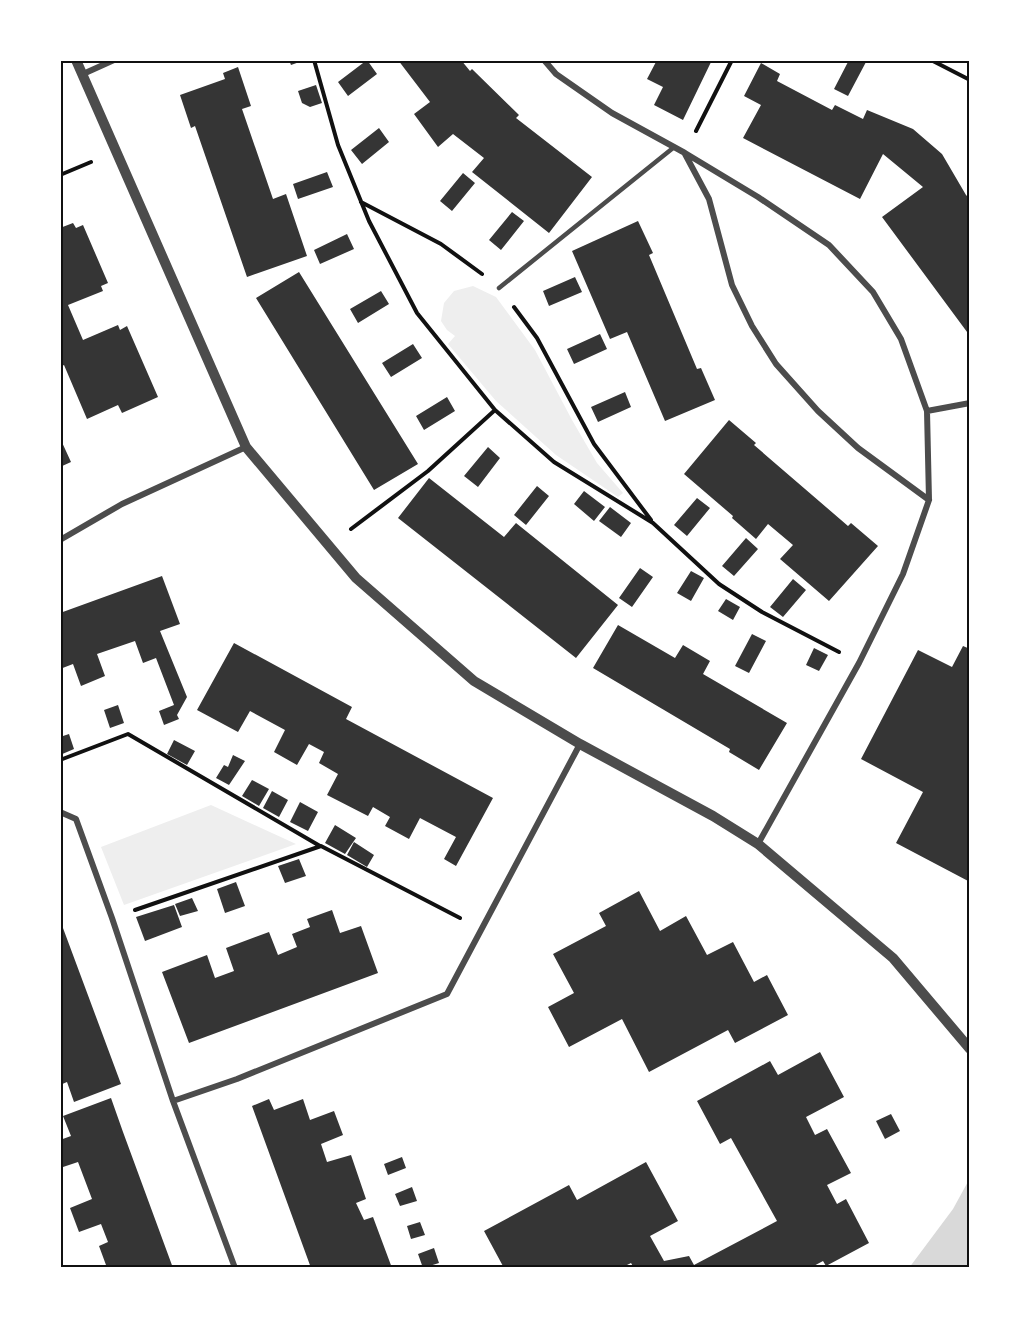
<svg xmlns="http://www.w3.org/2000/svg" width="1030" height="1328" font-family="Roboto,sans-serif">
<rect width="100%" height="100%" fill="#fff"/>
<path fill="#eee" d="M473,286L496,297L535,350L572,420L597,463L623,493L618,497L556,455L496,401L448,344L455,336L447,330L441,321L444,303L454,291Z
M211,805L296,844L124,905L101,847Z"/>
<path fill="#d9d9d9" d="M970,1178V1268H909L953,1209Z"/>
<path fill="#353535" d="M289,60H305L291,65Z
M367,60L377,74L348,96L338,82Z
M398,60H461L470,71L472,69L519,115L516,118L592,177L549,233L472,172L484,158L453,134L438,147L414,114L430,102Z
M657,60H712L683,120L654,105L663,87L647,79Z
M849,60H862L866,62L848,96L834,89Z
M761,63L780,74L777,81L832,110L835,105L863,119L867,110L913,129L942,154L966,195L970,199V336L882,217L923,187L883,154L860,199L743,138L761,105L744,96Z
M238,67L251,106L242,109L273,199L286,194L307,256L247,277L195,126L191,128L180,95L225,79L223,73Z
M316,85L322,103L310,107L302,103L298,91Z
M379,128L389,142L362,164L351,150Z
M327,172L333,187L298,199L293,184Z
M463,173L475,183L452,211L440,201Z
M512,212L524,221L501,250L489,240Z
M638,221L653,253L649,255L697,369L701,368L715,400L665,421L627,332L610,339L572,251Z
M73,223L76,228L83,225L108,283L101,286L103,291L68,305L83,340L118,325L120,330L127,326L158,397L122,413L118,405L87,419L64,365L60,367V228Z
M347,234L354,249L320,264L314,250Z
M299,272L418,464L374,490L256,298Z
M575,277L582,292L549,306L543,291Z
M381,291L389,304L358,323L350,309Z
M600,334L607,349L574,364L567,349Z
M413,344L422,358L391,377L382,363Z
M625,392L631,407L598,422L591,407Z
M447,397L455,411L424,430L416,416Z
M729,420L756,443L754,445L848,526L851,523L878,546L829,601L780,559L793,545L768,524L756,539L732,518L733,516L684,474Z
M60,438L71,462L60,467Z
M488,447L500,458L478,487L464,476Z
M429,478L504,537L516,523L618,605L576,658L398,518Z
M537,486L549,496L526,525L514,515Z
M584,491L605,507L594,521L574,504Z
M697,498L710,508L687,536L674,525Z
M610,507L631,523L621,537L599,521Z
M746,538L758,549L734,576L722,566Z
M640,568L653,577L632,607L619,598Z
M691,571L704,578L691,601L677,593Z
M162,576L180,624L160,631L187,697L177,715L179,719L164,725L159,711L174,705L156,658L143,663L135,641L97,654L105,676L81,686L73,664L60,669V613Z
M793,579L806,590L783,617L770,607Z
M726,599L740,607L733,620L718,611Z
M618,625L675,658L683,645L710,661L703,674L787,723L759,770L729,752L730,749L593,668Z
M752,634L766,641L749,673L735,666Z
M234,643L352,707L346,719L493,798L456,866L444,859L456,837L420,818L409,839L385,826L390,817L373,807L368,816L327,795L338,774L319,763L324,752L309,744L297,765L274,752L285,730L250,711L238,732L197,710Z
M963,646L970,649V882L896,843L923,792L861,759L918,650L952,667Z
M814,648L828,655L819,671L806,665Z
M118,705L124,723L110,728L104,710Z
M69,734L74,749L60,755V737Z
M174,740L195,751L187,765L167,754Z
M233,755L245,761L229,785L216,778L224,765L228,767Z
M252,780L269,789L259,806L242,796Z
M272,791L288,800L279,817L263,808Z
M300,802L318,812L308,831L290,822Z
M335,825L356,838L345,854L325,843Z
M354,842L374,855L367,867L347,855Z
M299,859L306,876L285,883L278,866Z
M236,882L245,906L225,913L217,889Z
M639,891L660,931L686,916L707,955L733,942L754,982L767,975L788,1015L735,1043L728,1030L649,1072L622,1019L569,1047L548,1007L574,993L553,954L606,926L599,913Z
M192,898L198,911L180,916L175,904Z
M174,905L182,927L145,941L136,917Z
M332,910L340,933L361,926L378,973L189,1043L162,972L207,955L215,978L234,971L226,948L269,932L278,955L297,947L292,934L310,927L307,919Z
M60,920L121,1084L74,1102L67,1082L60,1085Z
M820,1052L844,1097L806,1117L815,1135L827,1129L851,1173L827,1185L837,1204L846,1199L869,1243L826,1266L823,1261L810,1268H634L631,1263L621,1268H504L484,1231L569,1185L577,1200L646,1162L678,1221L650,1236L664,1261L689,1256L694,1265L777,1221L731,1138L720,1144L697,1101L770,1061L778,1075Z
M111,1098L123,1132L173,1268H100L106,1265L99,1246L108,1242L101,1224L79,1232L70,1208L92,1199L78,1162L60,1168V1140L71,1136L63,1116Z
M269,1099L274,1110L303,1099L310,1120L334,1111L343,1135L321,1144L327,1162L351,1155L366,1199L356,1203L364,1220L373,1217L392,1268H311L252,1106Z
M891,1114L900,1131L885,1139L876,1121Z
M402,1157L406,1168L388,1175L384,1164Z
M412,1187L417,1201L400,1206L395,1194Z
M420,1222L425,1235L411,1239L407,1226Z
M434,1248L439,1263L423,1268L418,1254Z"/>
<g fill="none" stroke-linecap="round" stroke-linejoin="round">
<path stroke="#111" stroke-width="4" d="M314,60L338,145L369,221L417,313L495,410L554,462L653,523L719,584L762,612L839,652
M931,60L970,80
M696,131L732,60
M60,175L91,162
M361,202L441,244L482,274
M514,307L537,338L594,444L651,520
M351,529L428,471L495,410
M60,760L128,734L320,846
M135,910L321,846L460,918"/>
<path stroke="#4c4c4c" stroke-width="4.5" d="M499,288L673,148"/>
<path stroke="#4c4c4c" stroke-width="6" d="M544,60L556,74L612,113L685,153L758,197L829,245L873,292L901,339L927,411L929,500L903,574L859,663L758,844
M83,74L114,60
M685,154L709,199L732,285L752,326L776,364L818,411L858,448L929,500
M927,411L970,403
M60,540L122,504L246,447
M60,812L76,819L112,918L173,1101
M235,1268L173,1101L237,1079L447,994L580,744"/>
<path stroke="#4c4c4c" stroke-width="10" d="M76,60L246,447L356,578L474,681L580,744L713,816L758,844L893,958L970,1049"/>
</g>
<rect width="1030" height="1328" fill="none" stroke="#ffffff" stroke-width="123"/>
<rect x="62" y="62" width="906" height="1204" fill="none" stroke="#111" stroke-width="2"/>
</svg>
